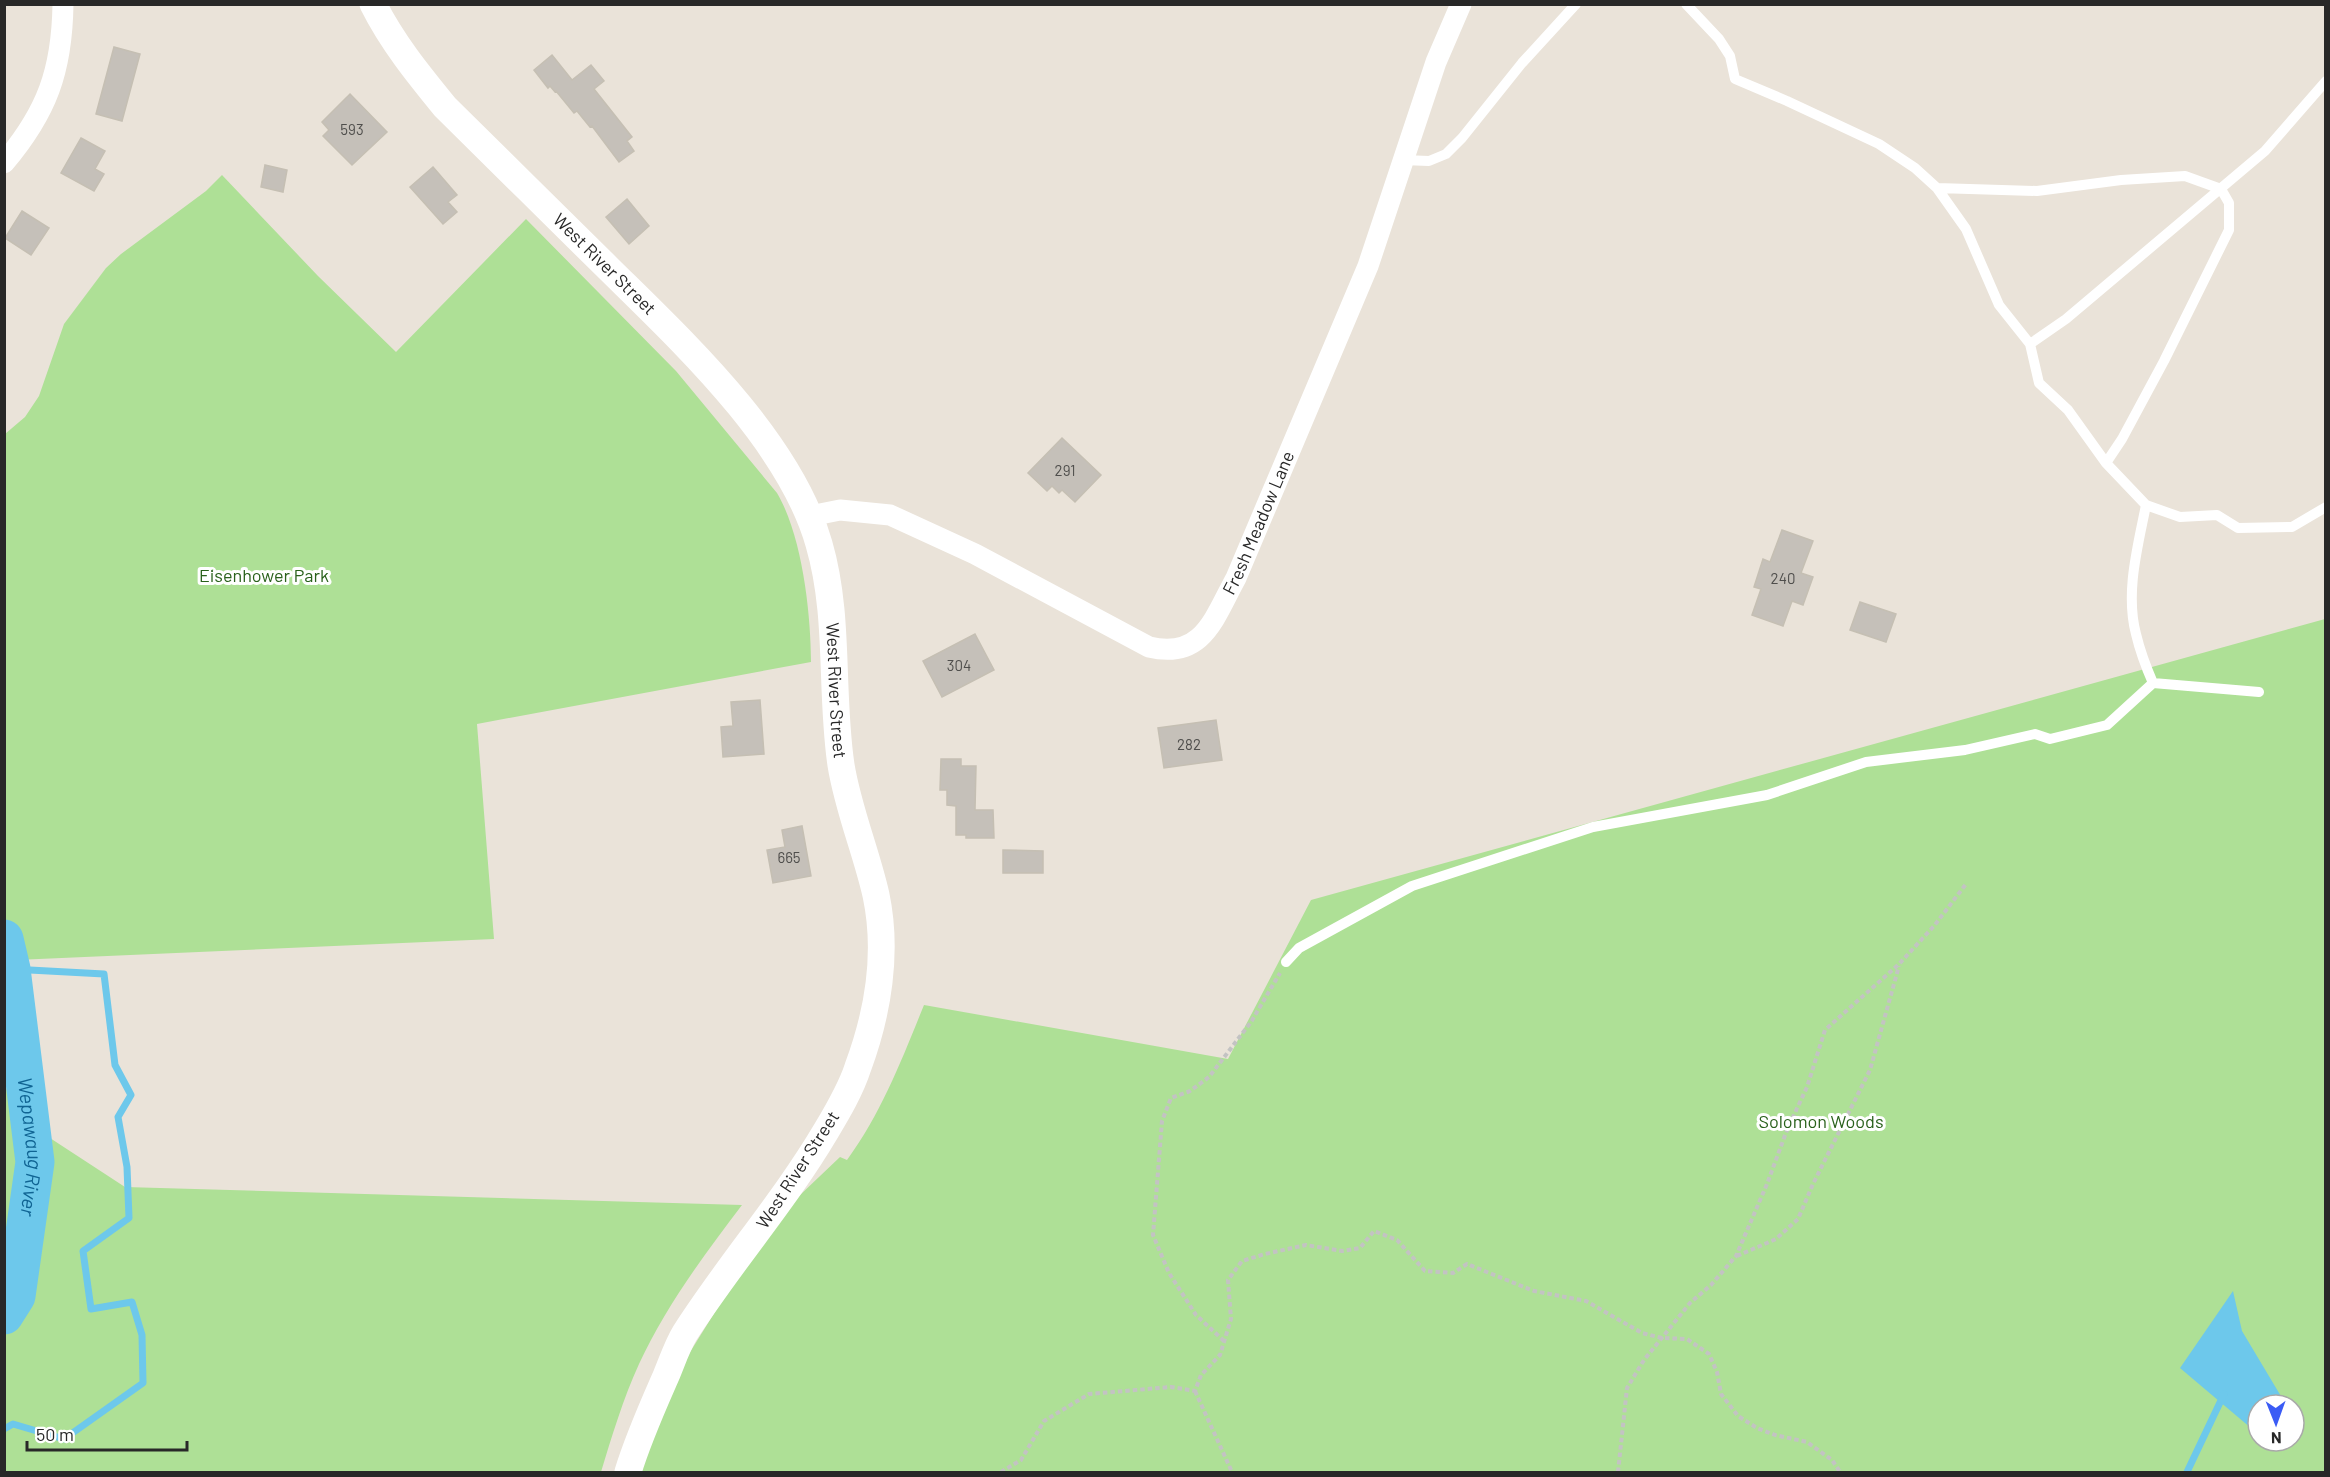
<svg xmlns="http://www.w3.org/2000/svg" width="2330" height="1477" font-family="Barlow,sans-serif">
<rect width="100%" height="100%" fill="#eae3d9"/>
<path fill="#aee096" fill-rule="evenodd" d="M222,175L318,276L396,352L526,219L676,371L777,493C802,535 811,613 811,662L477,724L494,939L16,960L20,998L5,1047V434L25,417L39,396L64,324L106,268L121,254L206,191Z
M2325,619V1472H639L674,1378L731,1286L799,1196L840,1157L847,1160C882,1112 902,1059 924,1005L1228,1059L1311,900ZM2258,1405H2294V1441H2258Z
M5,1084L9,1096L27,1123L125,1187L742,1205C704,1255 666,1306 639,1364C623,1399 612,1436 601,1472H5Z"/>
<path fill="#6dc8eb" d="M2233,1291L2242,1331L2285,1403L2284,1405H2258V1434L2180,1368Z"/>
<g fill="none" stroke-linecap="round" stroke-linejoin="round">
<path stroke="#6dc8eb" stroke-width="7" d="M4,1429L13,1424L64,1439L143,1383L142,1335L132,1302L91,1309L83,1251L129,1218L127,1167L118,1117L131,1095L115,1065L104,974L11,969
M2187,1472L2224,1394"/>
<path stroke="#6dc8eb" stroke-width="39" id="s1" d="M4,939L11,969L35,1162L16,1296L4,1315"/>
</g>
<path fill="#c5c0b9" stroke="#c5bfb3" stroke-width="1.5" d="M114,47L140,54L122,121L96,114Z
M552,55L572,80L591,65L604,81L594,89L632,137L627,141L634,151L619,162L592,126L590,127L577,111L574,113L556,91L555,92L550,86L548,88L534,70Z
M350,94L387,132L352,165L323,136L329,130L322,122Z
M81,138L105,151L95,169L104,174L94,191L61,173Z
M265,165L287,170L283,192L261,187Z
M433,167L457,195L448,202L457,212L443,224L410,187Z
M627,199L649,226L629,244L606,217Z
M22,211L49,228L31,255L5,238Z
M1062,438L1101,475L1075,502L1062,490L1059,493L1052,486L1047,491L1028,473Z
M1782,530L1813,541L1801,573L1813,577L1803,605L1792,601L1783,626L1752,615L1761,589L1754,587L1763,559L1770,562Z
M1860,602L1896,614L1886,642L1850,630Z
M975,634L994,670L942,697L923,661Z
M760,700L764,754L723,757L721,727L733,726L731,702Z
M1216,720L1222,760L1164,768L1158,728Z
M941,759H961V766H976L975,810H993L994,838H966V835H956V806L947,805V790H940Z
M802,826L811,876L773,883L767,850L785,847L782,830Z
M1003,850L1043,851V873H1003Z"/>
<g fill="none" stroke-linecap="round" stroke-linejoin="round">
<path stroke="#c3c3c3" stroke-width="4" stroke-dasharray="4.5 3" stroke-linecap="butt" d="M1737,1256L1776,1239L1798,1219L1813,1184L1870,1070L1899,966
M1224,1341L1196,1315L1169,1273L1153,1235L1162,1121L1171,1098L1190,1091L1209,1077L1251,1022L1280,973
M1195,1391L1232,1472
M1001,1472L1021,1460L1044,1421L1089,1394L1171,1387L1195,1391L1201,1375L1220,1355L1231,1319L1228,1280L1242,1261L1265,1254L1306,1245L1342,1251L1360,1248L1374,1231L1397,1240L1425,1271L1453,1273L1467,1264L1534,1291L1586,1301L1642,1333L1662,1338L1687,1339L1709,1354L1717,1372L1721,1394L1738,1416L1757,1428L1775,1435L1807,1442L1832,1460L1840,1472
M1618,1472L1627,1388L1644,1360L1690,1303L1711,1285L1736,1256L1767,1184L1787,1130L1807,1087L1825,1030L1899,964L1934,926L1966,884"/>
<path stroke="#fff" stroke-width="10" d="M1686,4L1719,39L1730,56L1735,79L1787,101L1879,144L1915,168L1937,188L1966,229L1999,305L2030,344L2039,383L2068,410L2106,463L2146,505L2180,517L2217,515L2238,528L2292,527L2326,507
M1403,160L1429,161L1446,154L1462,138L1522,63L1576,4
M1937,188L2037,191L2121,180L2185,176L2221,189L2229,203V230L2164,361L2122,439L2106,463
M2030,344L2066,319L2265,151L2326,81
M2146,505C2138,546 2125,592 2136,634C2140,651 2146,667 2153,683
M1286,962L1299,948L1412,886L1593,827L1767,795L1866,762L1965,750L2035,734L2050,739L2107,725L2153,683L2259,692"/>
<g stroke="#fff" stroke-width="21">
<path d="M4,163C47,112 62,71 63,4"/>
<path id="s2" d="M810,516L840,510L890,515L975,554L1149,647C1203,660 1214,618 1236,578L1368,266L1436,62L1461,4"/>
</g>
<path stroke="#fff" stroke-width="27" id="s3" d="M373,4C392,42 418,74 445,107C500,161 554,215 609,269C683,342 790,441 819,544C840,616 830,691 841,765C848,809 866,851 876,895C888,952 878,1013 858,1067C851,1089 838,1111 826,1131C784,1202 729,1264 685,1333C677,1346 672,1362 666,1376C652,1408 638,1439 628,1472"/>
</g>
<g text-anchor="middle" stroke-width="6" stroke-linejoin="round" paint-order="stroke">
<g font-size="15" fill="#4f4e4c">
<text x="352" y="135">593</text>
<text x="1065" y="476">291</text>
<text x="1783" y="584">240</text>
<text x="959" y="671">304</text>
<text x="1189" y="750">282</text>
<text x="789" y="863">665</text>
</g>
<g font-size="18" fill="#282828" stroke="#fff">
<text dy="6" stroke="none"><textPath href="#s3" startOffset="350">West River Street</textPath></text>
<text dy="6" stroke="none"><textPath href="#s2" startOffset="555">Fresh Meadow Lane</textPath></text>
<text dy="6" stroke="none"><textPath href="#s3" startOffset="854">West River Street</textPath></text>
<text transform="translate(798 1170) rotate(-57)" y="6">West River Street</text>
</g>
<g font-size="18" fill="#29611b" stroke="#fff">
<text x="264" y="582">Eisenhower Park</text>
<text x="1821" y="1128">Solomon Woods</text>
</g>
<g font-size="20" font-style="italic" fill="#106493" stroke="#fff">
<text dy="7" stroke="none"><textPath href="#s1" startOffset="210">Wepawaug River</textPath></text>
</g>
</g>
<rect width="2330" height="1477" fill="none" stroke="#282828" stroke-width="12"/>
<g transform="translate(2276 1423) rotate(179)"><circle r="28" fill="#ffffff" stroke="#a9a9a9" stroke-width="1.5"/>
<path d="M0-4.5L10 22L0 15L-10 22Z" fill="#3b5cf5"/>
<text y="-9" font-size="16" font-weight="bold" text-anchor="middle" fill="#282828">N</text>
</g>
<path d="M27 1441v9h160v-9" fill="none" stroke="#282828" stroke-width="3"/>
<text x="36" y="1441" font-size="18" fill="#282828" stroke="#ffffff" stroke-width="4.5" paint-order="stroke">50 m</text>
</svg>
